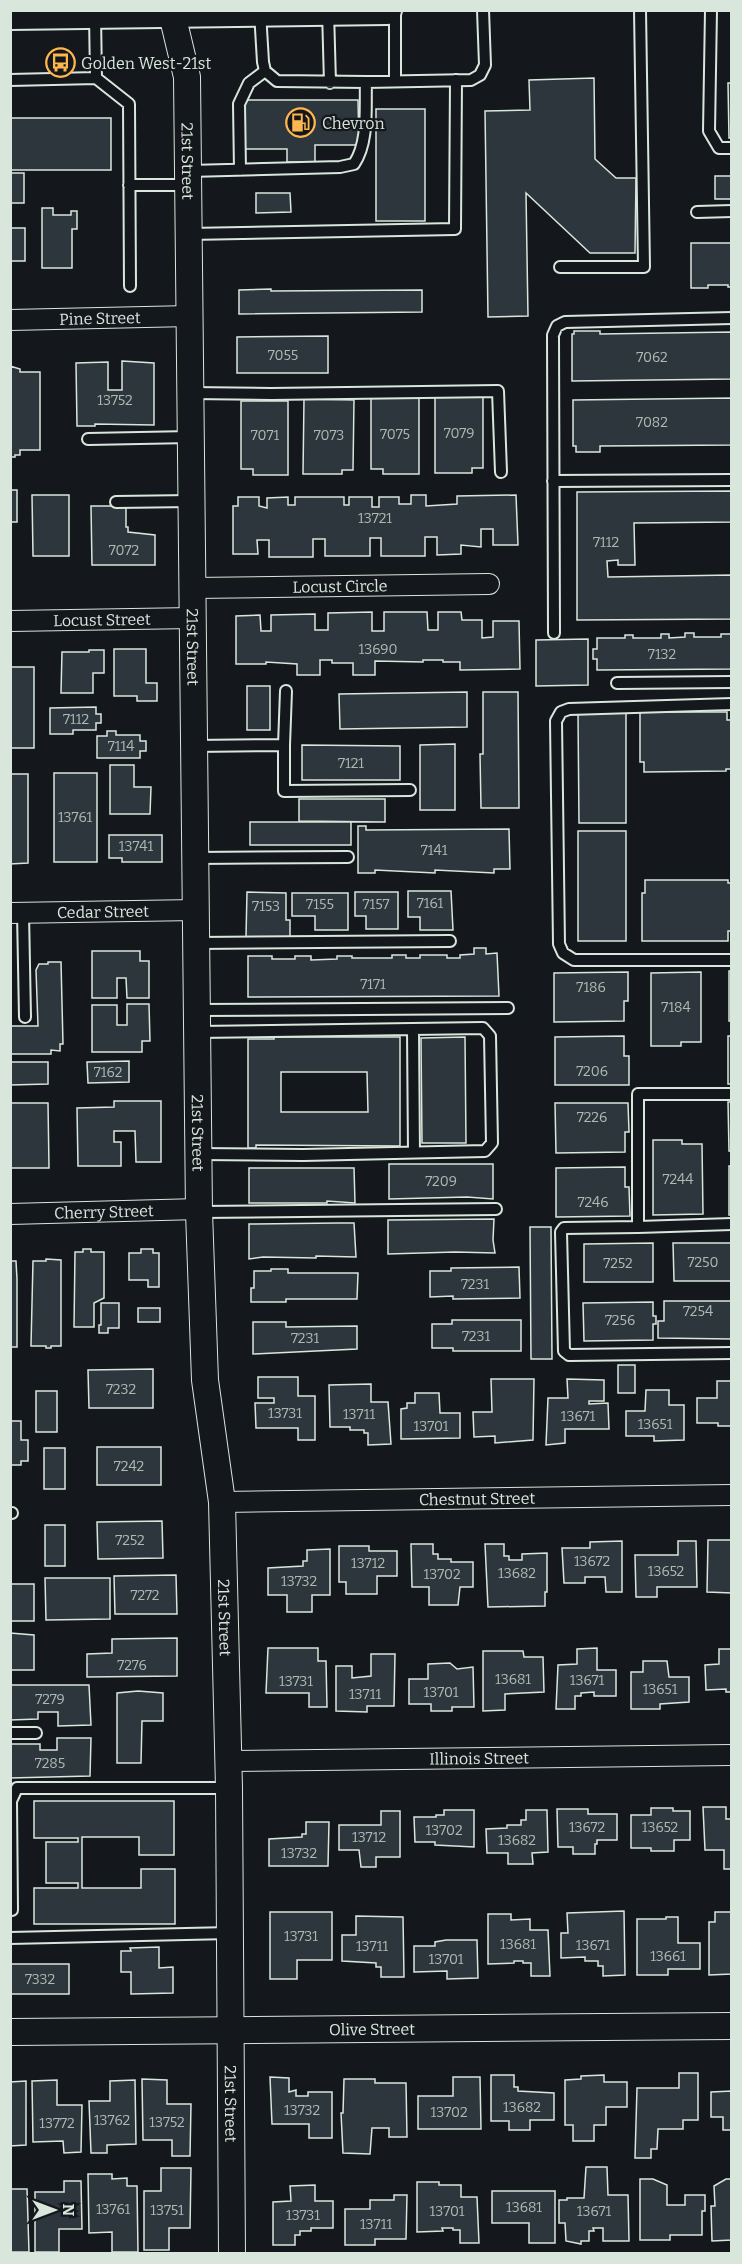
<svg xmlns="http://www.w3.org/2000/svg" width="742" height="2264" font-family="Bitter,serif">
<rect width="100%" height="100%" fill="#14181c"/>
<path fill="#2c363c" stroke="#d8e6dc" stroke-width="1.5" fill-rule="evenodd" d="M594,78L595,159L616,178H636L635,253H590L526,193L528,316L488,317L485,111L530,110L529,80Z
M728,83H732V138H729Z
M245,100H358L359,145H315V162H287V149H245Z
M376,109H425V221H376Z
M10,118H111V170H10Z
M10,173H24V203H10Z
M715,176H732V199H715Z
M256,193H290L291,212L256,213Z
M42,208H53V215H71V211H77V229H72V268H42Z
M10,228H25V261H10Z
M691,243H732V287H728V285H708V288H691Z
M271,289V291L422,290V312L239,314V290Z
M574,331H600V334L732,332V379L572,381V334H574Z
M328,336V373H237V337Z
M122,361L154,363V425L95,424V426H77L76,363L108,362V390H122Z
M10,366L20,369V372H40V450H20V455H15V457H10Z
M435,397H483V468H472V473H435Z
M371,398H419V474H383V469H371Z
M732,398V445L600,446V452H576V446H573V400Z
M304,399L354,400L353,470H342V474H303Z
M241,401H288V475H253V469H241Z
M10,490H17V522H10Z
M732,491V522L634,523L635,565H618V560L607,561L608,577L732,575V619L577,620V492Z
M32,495H69V556H33Z
M411,495H426V506L457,504V496L516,495L518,545H493V529H481V547L461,545V554L437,555V537H425V556H381V538H370V556H325V539H313V557H269V540H257L258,554H233V506H238V497H259V506L267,508V498L288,497V505H295V497H344V505H349V497H372V507H379V497H399V504H411Z
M91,506H126V527H128V532L155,535V565H92Z
M372,612V631H384V612H427L428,630H438V612H461L462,620H482V638L493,637V621H519L520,669L460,670V662H443V660H423V662L375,661V675H353V663H332V660H320V675H297V664L266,662V664H236V616L260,615L261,631H271V615L315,614V630H328V613Z
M685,633H694V637H721V634H731L732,669L597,670V659H593V649H597V638H625V635H633V638H661V634H669V638L685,637Z
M588,639V685L536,686V640Z
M114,649H146V683H157V701H137V696H114Z
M89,650H104V673H93V693H61L62,652H89Z
M10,667H34V748H10Z
M247,686H270V730H247Z
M467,692V727L340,729L339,694Z
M483,692H518L519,808H481L480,754H483Z
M96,707V714H101V723H96V730H73V734H50V708Z
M640,712H727V720H732V769H726V771L644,772V762H640Z
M578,713H626V823H579Z
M107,731H116V735H140V741H146V751H140V758H97V736H107Z
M455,744V810H420V745Z
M302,745L400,746V780H302Z
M110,765H134V787H151L150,814H110Z
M54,773H97V862H54Z
M10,774H28V863L10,864Z
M299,799H385V822L299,821Z
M250,822H351V845H250Z
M358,826H366V830L509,829L510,869H494V873L435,870V873L375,870V873H358Z
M578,831H626V941H578Z
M109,835H162V862H122V858H109Z
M645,880H728V883H732V931H728V941H642V893H645Z
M408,891H451L453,930H420V917H408Z
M247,892L286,893V920H290V937H246Z
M355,892H398V929H366V916H355Z
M292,893H348V930H315V916H292Z
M474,948H486V954L497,953L499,996L248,997V956H272V959H295V956H311V960L337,959V956H352V958H392V955H406V958H420V955H447V958H460V955L474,954Z
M92,951H140V961H149V998H127L126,978H117V998H92Z
M48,962H61L63,1044H60V1051L51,1050V1054H10V1026H38L36,970L39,964H48Z
M729,971H732V1021H729Z
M628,972V1001H624V1021L554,1022V973Z
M701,972V1042H681V1046H651V973Z
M127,1004H149L150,1041H142V1052H92V1005H117V1025H127Z
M624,1036V1056H629V1085H555V1037Z
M728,1036H732V1084H728Z
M274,1037H400V1146L256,1145V1148H248V1039H274ZM281,1072H367L368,1112H281Z
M465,1037L466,1143H422L421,1038Z
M129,1061V1082L88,1083L87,1062Z
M10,1062H48V1084L10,1085Z
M114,1101H161V1162H136L135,1131H114V1142H121V1166H78L77,1108L114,1107Z
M728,1102H732V1151H729Z
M10,1103H48L49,1168H10Z
M555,1103H628L629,1132H625V1152L556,1153Z
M653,1140H682V1144H702L703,1214L653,1215Z
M389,1164H493V1199L467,1197L389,1199Z
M729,1166H732V1215H729Z
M625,1167V1187H629L630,1216L556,1217V1168Z
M249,1168H354L355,1203L327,1201V1203H249Z
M494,1219L493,1240L495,1253L455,1252L388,1254V1220Z
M338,1223H354L356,1257L316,1256V1258L263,1257L249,1259V1224Z
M530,1227H551L552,1359H531Z
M653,1243V1282H584V1244Z
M673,1243H732V1281H674Z
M83,1249H91V1252H104V1298L94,1303V1327H74L75,1252H83Z
M141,1249H153V1253H159V1287H148V1280H129V1253H141Z
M46,1259L61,1260V1346H51V1348H46V1346H31L33,1261H46Z
M10,1261H16L17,1279V1347H10Z
M519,1267L520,1298L453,1299V1296L430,1297V1271H451V1268Z
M271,1269H288V1273H358L357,1299H286V1302H251V1288H254V1271H271Z
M664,1301H732V1339L658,1338V1321H664Z
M653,1302V1316H656V1324H653V1340L584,1341L583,1303Z
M101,1303H119V1328H108V1333H99V1325H101Z
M138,1308H160V1322H138Z
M452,1320H521V1351H453V1348H432V1324H452Z
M253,1322H286V1327L357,1326V1349L253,1354Z
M618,1365H635V1393H618Z
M153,1369V1408H89L88,1370Z
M258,1377H298V1396H315V1440H298V1428H256L255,1403H274V1398H258Z
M491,1379H534L533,1440L495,1443V1436L474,1437L473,1412H492Z
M567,1379L604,1380V1401H589V1404L608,1403L609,1429H565V1443L546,1445L548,1398H568Z
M717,1381H732V1426H718V1423H697V1398H717Z
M371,1384V1402H388L391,1444L368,1445V1433H364V1430H350V1427H330L329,1385Z
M646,1390H669V1405H684V1440L654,1441V1436H626V1411H645Z
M36,1391H57V1432H36Z
M415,1393H439L440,1413H460V1438L401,1439V1409L407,1408V1403H415Z
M10,1421H21V1440H28V1461H21V1465H10Z
M97,1447H161V1485H97Z
M44,1448H65V1489H44Z
M162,1521L163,1558L98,1559L97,1522Z
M45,1525H65V1566H45Z
M708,1540H732V1593L707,1592Z
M622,1541V1592H606L605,1577H585V1583H564L562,1548H590V1542Z
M678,1541H696L697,1587H657V1597H636L635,1555H678Z
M411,1544H433V1554H438V1559H451V1562H473V1587H460L458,1605H429V1587H412Z
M485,1544H504V1556H509V1560H522V1554L547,1553V1592H545V1606L488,1607Z
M339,1546H369V1551H397V1576H377V1594H346V1582H339Z
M330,1549V1595H312V1612H287V1595H268V1568L303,1566V1561H307V1550Z
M176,1575L177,1614H115L114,1576Z
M45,1578H110V1619L46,1620Z
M10,1584H34V1621H10Z
M10,1633L34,1635V1670H10Z
M177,1638V1676L87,1677V1654L112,1653V1639Z
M268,1648H318V1661H326L327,1707H309V1693H266Z
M597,1648V1670H616V1696H594V1692L581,1693V1696H575V1709H556L558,1665L577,1664V1649Z
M719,1649H732V1692H726V1689L706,1690L705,1665L719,1664Z
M483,1651H523L524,1657H543L544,1692L505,1694V1710L483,1711Z
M371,1654H395L394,1706H367V1712L336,1711V1666H352V1678L371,1676Z
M643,1661H667L669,1677H689V1702L660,1704V1709H631V1672H643Z
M450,1663L457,1669L473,1667L474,1707H452V1711H431V1704H409V1679H428V1664Z
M10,1685H89L91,1725L58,1726V1712H38V1719L10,1720Z
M138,1691L163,1693V1721H142L141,1763H117V1693Z
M57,1738H91L90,1776L10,1778V1744H40V1750H57Z
M34,1801H174V1855H139V1837H82V1888H141V1869H175V1924H34V1888H78V1883H46V1842H78V1838H34Z
M703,1807H726V1819H732V1869H724V1850H705Z
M651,1808H673V1811H690V1840H674V1851H651V1848H631V1815H651Z
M557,1809H588V1814H617V1840H597V1844H595V1854H573V1847H558Z
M444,1810H474V1847L435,1845V1842H415L414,1817H436V1815H444Z
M526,1810H547L548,1852L532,1853L533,1864H508V1853H487L486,1829L507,1828V1825H521V1820H526Z
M381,1811H400V1857H376V1867H361L359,1850H339V1825H381Z
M306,1822H329L328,1866H269V1839L302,1837V1834H306Z
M624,1911L625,1975L603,1976V1966H598V1961H585V1957L561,1958V1933H568L567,1913Z
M270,1912H332V1960H297V1979H270Z
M715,1912H732V1974L709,1975V1922H715Z
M488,1914H511V1920L530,1919V1930H548L550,1976H531V1963H523V1961H514V1963L488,1964Z
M356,1916L403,1917L404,1977H381V1967H376V1963L342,1961V1935H356Z
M666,1917H678V1943H700V1969H668V1975H637V1919H666Z
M446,1940H477L478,1978L447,1979V1971L414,1972V1946H435V1942Z
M159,1947V1968L173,1967V1993L131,1994V1972H121V1951H131L130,1948Z
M10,1964H69V1994H10Z
M679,2073H698V2120H683V2129H658L657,2149H651V2158H635L637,2088H679Z
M491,2075H514V2087H518V2091L554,2093V2120H530V2130H509V2121H491Z
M604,2075V2082H627V2107H606V2125H594V2141H573V2125H565V2080L581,2079V2076Z
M270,2077L289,2078V2092L296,2090V2096H308V2092H332V2138H309V2124H272Z
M453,2077H480L481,2129H418V2096H453Z
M142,2079L167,2080V2104H191L190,2156H172V2140H143Z
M344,2079H375V2083H406L407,2137H389V2128H372L370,2154L343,2153L341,2113H343Z
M57,2080V2105H82L81,2152L64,2153L63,2141L33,2142L32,2081Z
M135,2080L136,2144L107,2145V2153H91L89,2101H110V2081Z
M26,2081V2145L10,2146V2082Z
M732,2091V2130H723V2117H711V2092Z
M586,2167H607L608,2195H628L629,2241H603V2228H593L594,2231H589V2241H581V2244L566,2241L565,2223H559V2200H567V2198H584Z
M161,2168H191L190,2228H169V2250H144V2191H161Z
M88,2174H112V2179L127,2178V2186H137L138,2252H112V2232L89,2233Z
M640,2179H653L667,2185V2205H685V2195H705V2211H702V2235H670V2240H640Z
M726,2179H732V2240L712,2241L711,2206H715L714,2186Z
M64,2181H81L82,2229H59V2252H35V2192H64Z
M417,2182H439V2185H461V2197H477L479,2243H460V2230H453V2228H442L443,2231L417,2232Z
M315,2185V2201H333V2228H311V2231H300V2235H295V2245H273V2202L291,2201L290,2186Z
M10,2189H27L29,2252H10Z
M492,2191H555V2243H529V2223H492Z
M394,2195H407L406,2239H375V2245H345V2209H370V2200H394Z"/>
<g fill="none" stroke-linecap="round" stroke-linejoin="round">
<defs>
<path id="service" d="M395,10V81
M711,10L709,131L719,148H732
M328,11L330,83
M260,12L263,62L265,71L277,81L366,82
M95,15L96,78
M10,80L96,78L129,104L130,286
M240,170L239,104L249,83L265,71
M189,171L340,167L354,164C369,142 365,108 366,82L471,80L480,75L485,65L483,10
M129,185H188
M697,212L732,211
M189,234L455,229L456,80
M560,267H644L640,10
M191,393L271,394L498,391L501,472
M88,439L191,437
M553,481L732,480
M116,502L191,501
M554,633L553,335L557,326L565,322L732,318
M617,683L732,682
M732,704L569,709L561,712L556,721L559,944L563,953L574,960H732
M284,745L286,691
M195,746L284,745V791L410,790
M196,858L348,857
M23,913L25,1017
M197,943L450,941
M198,1010L508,1008
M413,1030L414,1153
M198,1032L483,1028L490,1036L492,1143L485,1151L303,1155L199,1154
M732,1094H638V1227L732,1224
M200,1212L496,1209
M638,1227L564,1228L561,1232L564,1351L569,1355L732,1353
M10,1513H12
M10,1733H36
M12,1910L11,1801L17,1788H229
M10,1938L230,1933"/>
<g id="minor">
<path id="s1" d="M10,320L190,316"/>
<path id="s2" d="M193,588L489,584"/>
<path id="s3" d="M10,621L193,618"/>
<path id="s4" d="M10,913L196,910"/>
<path id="s5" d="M10,1214L199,1209"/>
<path id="s6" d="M222,1502L732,1495"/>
<path id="s7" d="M229,1761L732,1755"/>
</g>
<g id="tertiary">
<path id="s8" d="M171,10L187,77L199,1212L205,1380L222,1502L229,1788L232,2254"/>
<path id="s9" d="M10,2032L732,2026"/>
</g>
<path id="secondary" d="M10,15L387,10"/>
</defs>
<use href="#service" stroke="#d8e6dc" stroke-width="14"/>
<use href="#minor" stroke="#d8e6dc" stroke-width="22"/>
<use href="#tertiary" stroke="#d8e6dc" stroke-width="28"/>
<use href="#secondary" stroke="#d8e6dc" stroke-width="32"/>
<use href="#service" stroke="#14181c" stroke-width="10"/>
<use href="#minor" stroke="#14181c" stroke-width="20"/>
<use href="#tertiary" stroke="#14181c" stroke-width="26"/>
<use href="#secondary" stroke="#14181c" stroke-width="28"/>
</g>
<defs>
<symbol id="bus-ring" viewBox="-11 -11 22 22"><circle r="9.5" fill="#14181c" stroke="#ffb74d" stroke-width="1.5"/><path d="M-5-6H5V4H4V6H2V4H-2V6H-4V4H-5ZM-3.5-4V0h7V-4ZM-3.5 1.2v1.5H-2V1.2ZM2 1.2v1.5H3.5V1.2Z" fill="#ffb74d"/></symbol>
<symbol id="fuel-ring" viewBox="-11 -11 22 22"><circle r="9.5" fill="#14181c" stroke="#ffb74d" stroke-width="1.5"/><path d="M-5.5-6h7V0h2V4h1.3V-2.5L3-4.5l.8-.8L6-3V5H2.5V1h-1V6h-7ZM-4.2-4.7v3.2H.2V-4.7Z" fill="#ffb74d"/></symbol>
</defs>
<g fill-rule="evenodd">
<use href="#bus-ring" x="44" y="46" width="33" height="33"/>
<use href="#fuel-ring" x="284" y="106" width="33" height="33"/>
</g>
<g text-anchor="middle" stroke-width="4.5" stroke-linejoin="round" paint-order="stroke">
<g font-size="14" fill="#adbab4">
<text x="283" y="360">7055</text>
<text x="652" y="362">7062</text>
<text x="115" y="405">13752</text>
<text x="652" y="427">7082</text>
<text x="459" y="438">7079</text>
<text x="395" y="439">7075</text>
<text x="265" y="440">7071</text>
<text x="329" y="440">7073</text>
<text x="375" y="523">13721</text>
<text x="606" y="547">7112</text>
<text x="124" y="555">7072</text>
<text x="378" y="654">13690</text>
<text x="662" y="659">7132</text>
<text x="76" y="724">7112</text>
<text x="121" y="751">7114</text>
<text x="351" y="768">7121</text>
<text x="75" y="822">13761</text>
<text x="136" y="851">13741</text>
<text x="434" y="855">7141</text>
<text x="430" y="908">7161</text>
<text x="320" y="909">7155</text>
<text x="376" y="909">7157</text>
<text x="266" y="911">7153</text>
<text x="373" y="989">7171</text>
<text x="591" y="992">7186</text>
<text x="676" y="1012">7184</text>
<text x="592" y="1076">7206</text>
<text x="108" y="1077">7162</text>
<text x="592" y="1122">7226</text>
<text x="678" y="1184">7244</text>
<text x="441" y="1186">7209</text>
<text x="593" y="1207">7246</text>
<text x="703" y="1267">7250</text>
<text x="618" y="1268">7252</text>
<text x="475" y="1289">7231</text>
<text x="698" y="1316">7254</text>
<text x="620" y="1325">7256</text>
<text x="476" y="1341">7231</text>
<text x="305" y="1343">7231</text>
<text x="121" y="1394">7232</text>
<text x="285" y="1418">13731</text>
<text x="359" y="1419">13711</text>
<text x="578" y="1421">13671</text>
<text x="655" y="1429">13651</text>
<text x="431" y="1431">13701</text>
<text x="129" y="1471">7242</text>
<text x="130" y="1545">7252</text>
<text x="592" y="1566">13672</text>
<text x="368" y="1568">13712</text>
<text x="666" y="1576">13652</text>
<text x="517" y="1578">13682</text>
<text x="442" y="1579">13702</text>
<text x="299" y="1586">13732</text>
<text x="145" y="1600">7272</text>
<text x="132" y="1670">7276</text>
<text x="513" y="1684">13681</text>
<text x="587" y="1685">13671</text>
<text x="296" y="1686">13731</text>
<text x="660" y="1694">13651</text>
<text x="441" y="1697">13701</text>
<text x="365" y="1699">13711</text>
<text x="50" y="1704">7279</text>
<text x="50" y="1768">7285</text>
<text x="587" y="1832">13672</text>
<text x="660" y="1832">13652</text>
<text x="444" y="1835">13702</text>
<text x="369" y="1842">13712</text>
<text x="517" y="1845">13682</text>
<text x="299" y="1858">13732</text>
<text x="301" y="1941">13731</text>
<text x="518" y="1949">13681</text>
<text x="593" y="1950">13671</text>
<text x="372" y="1951">13711</text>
<text x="668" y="1961">13661</text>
<text x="446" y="1964">13701</text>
<text x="40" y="1984">7332</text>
<text x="522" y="2112">13682</text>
<text x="302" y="2115">13732</text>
<text x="449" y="2117">13702</text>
<text x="112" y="2125">13762</text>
<text x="167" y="2127">13752</text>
<text x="57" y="2128">13772</text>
<text x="524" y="2212">13681</text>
<text x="113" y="2214">13761</text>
<text x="167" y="2215">13751</text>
<text x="447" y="2216">13701</text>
<text x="594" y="2216">13671</text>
<text x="303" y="2220">13731</text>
<text x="376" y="2229">13711</text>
</g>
<g font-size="16" fill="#d8e6dc" stroke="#14181c" text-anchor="start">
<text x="81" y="69">Golden West-21st</text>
<text x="322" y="129">Chevron</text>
</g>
<g font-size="16" fill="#d8e6dc" stroke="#14181c">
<text dy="6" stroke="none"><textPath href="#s8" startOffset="153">21st Street</textPath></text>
<text dy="6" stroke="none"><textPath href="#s1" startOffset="90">Pine Street</textPath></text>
<text dy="6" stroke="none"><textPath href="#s2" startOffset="147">Locust Circle</textPath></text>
<text dy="6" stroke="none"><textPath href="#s3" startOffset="92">Locust Street</textPath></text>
<text dy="6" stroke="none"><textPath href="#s8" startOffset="639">21st Street</textPath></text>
<text dy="6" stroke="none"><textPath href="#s4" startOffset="93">Cedar Street</textPath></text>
<text dy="6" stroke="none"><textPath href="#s8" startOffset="1125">21st Street</textPath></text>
<text dy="6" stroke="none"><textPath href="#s5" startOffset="94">Cherry Street</textPath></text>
<text dy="6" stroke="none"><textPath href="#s6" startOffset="255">Chestnut Street</textPath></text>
<text dy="6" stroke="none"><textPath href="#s8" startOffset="1611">21st Street</textPath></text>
<text dy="6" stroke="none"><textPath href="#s7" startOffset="250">Illinois Street</textPath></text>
<text dy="6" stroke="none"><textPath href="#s9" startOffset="362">Olive Street</textPath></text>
<text dy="6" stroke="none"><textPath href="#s8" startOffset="2097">21st Street</textPath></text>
</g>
</g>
<rect width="742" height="2264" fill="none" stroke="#d8e6dc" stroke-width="24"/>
<g transform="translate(54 2210) rotate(90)" stroke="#14181c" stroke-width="4.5" paint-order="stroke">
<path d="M0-4.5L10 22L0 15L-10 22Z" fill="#d8e6dc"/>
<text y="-9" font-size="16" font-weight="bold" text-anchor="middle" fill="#d8e6dc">N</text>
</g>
</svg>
